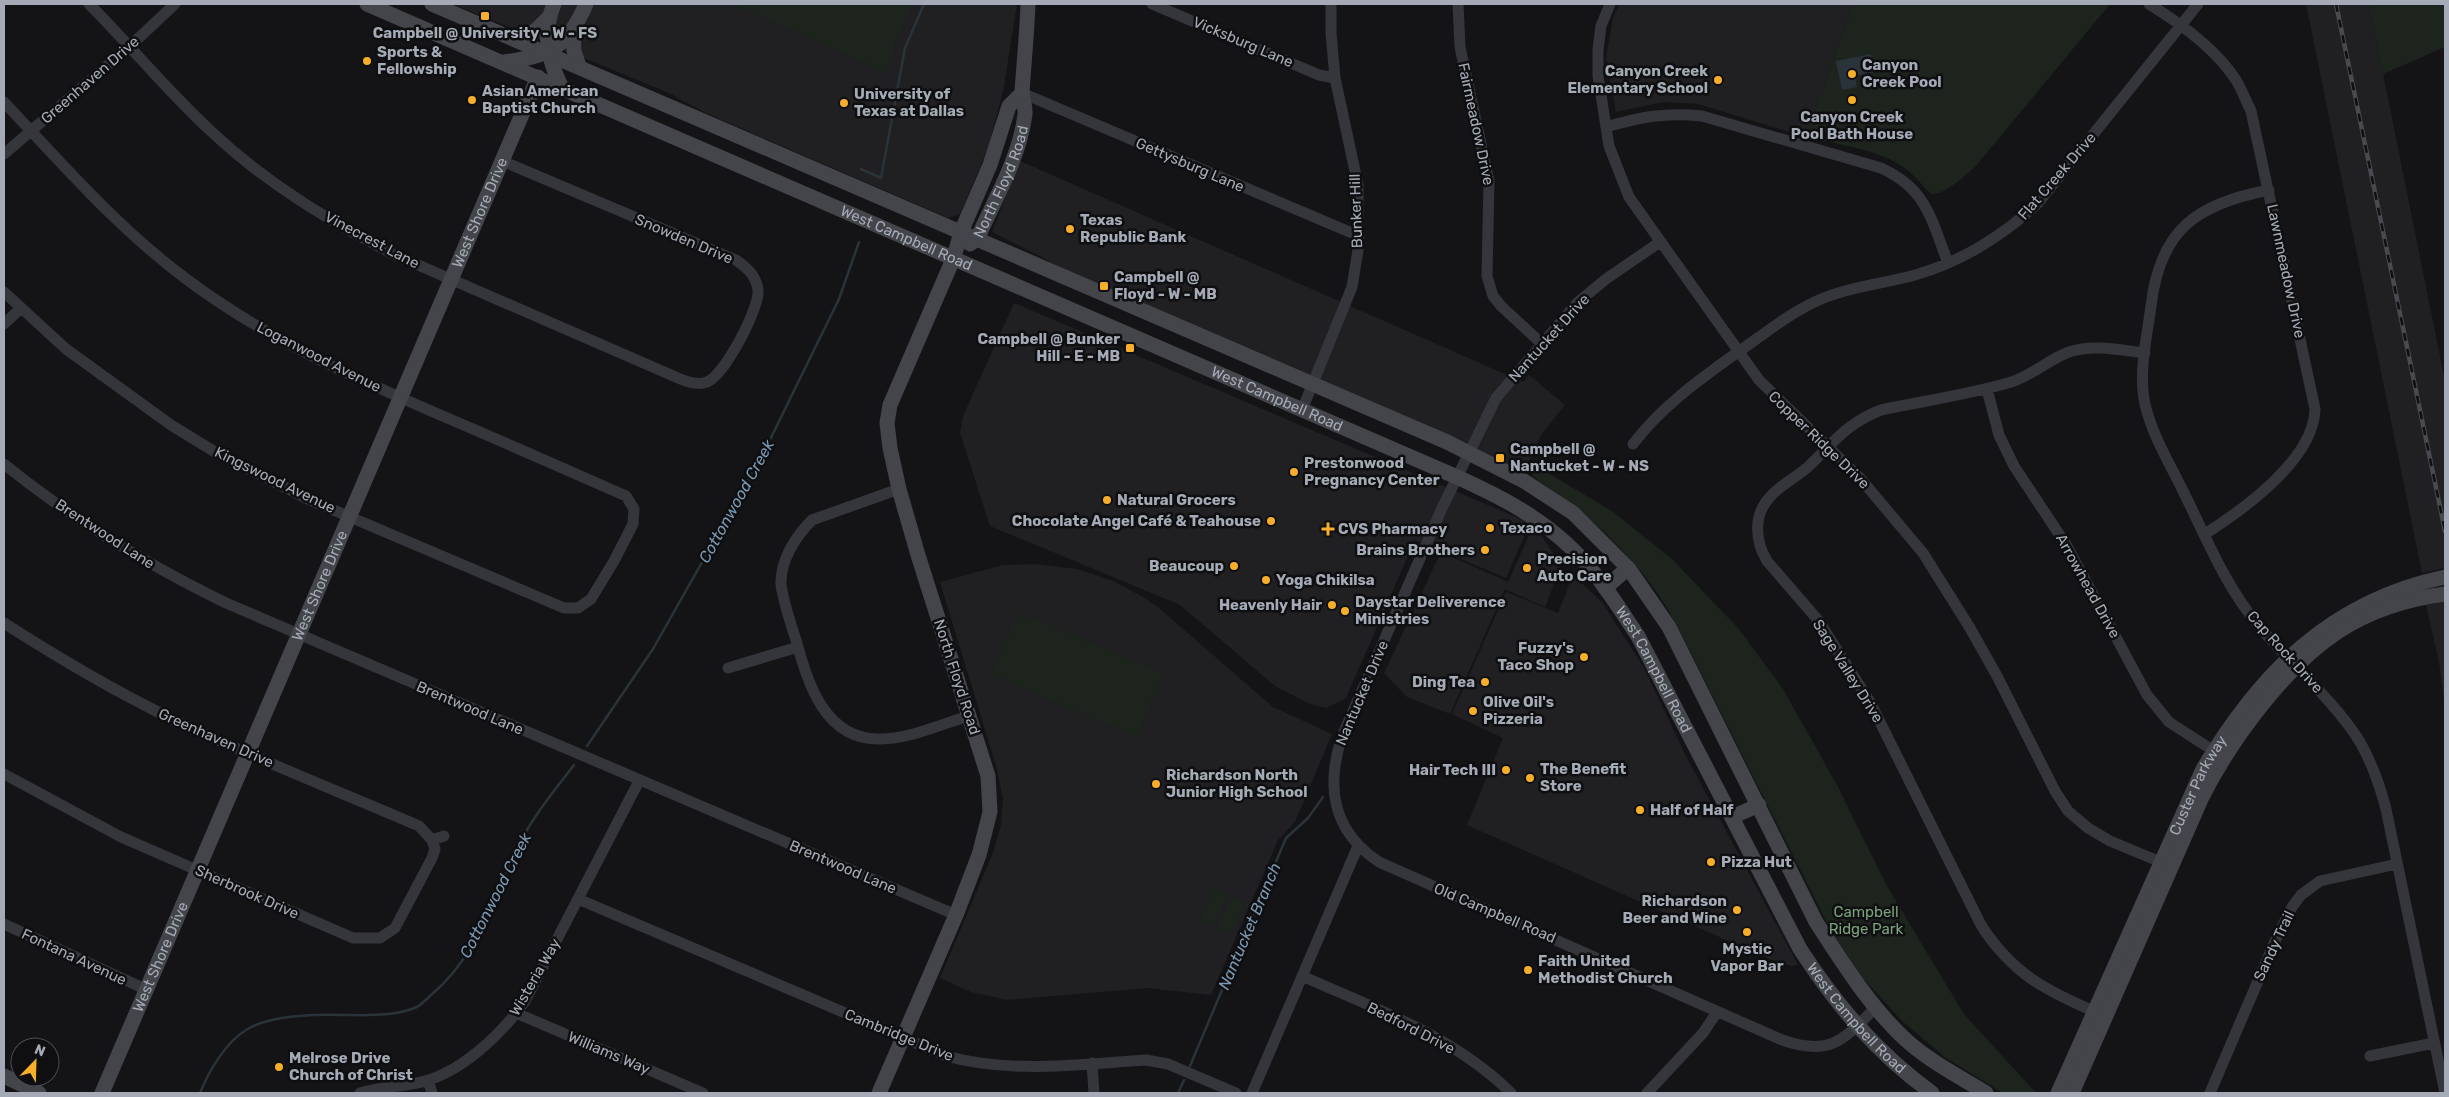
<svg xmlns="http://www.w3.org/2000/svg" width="2449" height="1097" font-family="Rubik,sans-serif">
<rect width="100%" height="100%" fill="#141416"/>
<path fill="#202023" d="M453,4H1017L1003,92L988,148L960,214L948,218L706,113L669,93Z
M1620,4H1853L1806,137L1698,104L1663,102L1616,112L1606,58L1613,18Z
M2306,4H2369L2445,381V568L2422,573Z
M1020,161L1523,382L1529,375L1565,405L1541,435L1524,472L1455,439L1062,269L1042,257L992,232Z
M1014,303L1530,523L1506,578L1415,540L1346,698L1326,708L1310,704L1275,686L1180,605L990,526L960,433L963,416Z
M1531,531L1541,535L1561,565L1545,607L1505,589L1450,714L1407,697L1384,673L1441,552L1508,582Z
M1035,564L1077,569L1113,581L1143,597L1159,608L1273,707L1332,734L1295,822L1278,840L1211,995L1148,988L1007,1000L971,992L940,978L992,855L1001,825L1003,799L997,769L940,582L1003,565Z
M1573,575L1602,602L1644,668L1686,756L1798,965L1791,966L1769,959L1467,825L1503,738L1452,714L1506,592L1558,613Z
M2445,601V708L2439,662L2426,605Z"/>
<path fill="#1c241d" d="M733,4H912L894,44L887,73Z
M1853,4H2110L1975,167C1964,176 1946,195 1931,194C1923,186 1915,176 1906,169C1882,150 1836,144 1806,137Z
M2369,4H2445V47L2383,74Z
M1536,466L1612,511L1673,560L1739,629L1783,689L1837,785L1887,886L1964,1014L2036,1093H2003L1946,1058L1902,1021L1860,975L1832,933L1685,641C1676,625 1668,608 1658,594C1622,543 1583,511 1532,476Z
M1019,612L1163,673L1137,737L991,675Z
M1213,889L1227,895L1214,925L1200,919Z
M1231,897L1245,903L1232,933L1218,927Z"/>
<path fill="#2a333a" d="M1871,54L1874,72L1855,76L1857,87L1842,90L1836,61Z"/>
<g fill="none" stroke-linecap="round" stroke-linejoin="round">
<path stroke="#2a333a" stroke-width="2.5" d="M861,169L881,178L905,48L924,4
M587,746L653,649L762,456L839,299L859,242
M1190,1066L1286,838L1308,818L1323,797
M200,1093C209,1071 225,1043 246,1030C269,1015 316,1014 342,1015C367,1015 394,1017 417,1007C422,1004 427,999 431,995C483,952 495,885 527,830C540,807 558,786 574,765
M1178,1093L1184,1080"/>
<path stroke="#35363b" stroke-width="11" d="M89,4C131,46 169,93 213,133C266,183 328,220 393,254L678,378C687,382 698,386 707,382C725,375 760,307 758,290C756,275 747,268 736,260L502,161
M1152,4L1319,75L1335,78
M1458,4L1460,47L1489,181L1487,276L1493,296L1501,306L1541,343
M1610,4L1601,26L1598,50V76L1609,146L1629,197L1759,380L1860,478L1923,553L1970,628L1997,676L2055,791L2068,811L2088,828L2110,841L2168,865
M2149,4C2180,23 2216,49 2236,80C2242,90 2246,101 2251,111L2315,409C2314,459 2244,509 2205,534
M1022,93L1359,236
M4,102C62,164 117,227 185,278C263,337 350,376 438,414C501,441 563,468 626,496L634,509L633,524L614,561L591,599L578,608H564L310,500L215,452L171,425L66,349L4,292
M1606,127C1641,117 1665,112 1702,116L1881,168C1927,189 1931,219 1948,263
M4,154L129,47L175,4
M2269,190C2197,204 2160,229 2151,306C2147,337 2138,373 2145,404C2152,435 2170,464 2183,491C2206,537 2226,588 2260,627C2292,666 2333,699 2360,742C2372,763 2380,786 2386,809L2445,1093
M1660,242L1606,279L1577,303L1496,398L1443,506L1343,734C1325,785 1332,831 1379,862L1782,1040C1831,1057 1843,1040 1876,1007
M4,324L20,309
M1987,389L1999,435L2014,466L2067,546L2147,695L2169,722L2220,755
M1302,410L1352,287L1358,250V185L1335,78L1331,33V4
M1633,444C1662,406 1699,380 1738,352C1770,330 1800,304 1838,293C1863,285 1890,282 1915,275C1961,262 2004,235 2038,203L2198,4
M4,464C72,519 148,565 226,603L956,915
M899,489L812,520C795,537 780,561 781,585C784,604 790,622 796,640C808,684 825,740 880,739C910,739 941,724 969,716
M4,623C57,657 111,689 168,717C250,757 336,790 419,826L432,840
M728,668L798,647
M4,774L121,837L353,938H380L395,928L432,858L435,849L432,840L444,836
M578,899L946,1056C1011,1074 1080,1064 1146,1060L1168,1064L1236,1093
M4,924L145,989
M1302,976C1374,1008 1454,1036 1511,1093
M516,1013L703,1093
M2100,1014C2048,992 2012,974 1981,925L1870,702L1818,620L1767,561C1755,541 1753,515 1770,497C1780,485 1797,477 1809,466C1834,442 1847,423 1881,410C1923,401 1966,395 2008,383C2031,377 2047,360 2069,352C2093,344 2120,350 2145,353
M2370,1056L2434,1043
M1092,1063L1094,1093
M428,1080L432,1093
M360,1093C379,1087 397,1087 417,1083C459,1075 501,1035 525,1001L639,781
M1252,1093L1358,846
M1647,1093L1703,1033L1717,1012
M2210,1093L2276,939L2292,907L2301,895L2320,881L2397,864"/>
<g stroke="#43454b" stroke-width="15">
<path id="s1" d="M367,4L1457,477C1497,495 1536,515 1568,545C1596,570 1617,605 1638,636L1800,949C1837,1006 1877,1053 1932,1093"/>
<path d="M432,4L1447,442L1524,481L1573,513L1629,569L1669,627L1816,922C1843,963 1870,1007 1906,1040C1929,1061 1960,1077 1986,1093"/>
<path d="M554,4C542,33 548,59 561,86"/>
<path d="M573,31L574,51L579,66"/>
<path d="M520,41L536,30L548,18"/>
<path d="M504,62C550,56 567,48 586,4"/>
<path id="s2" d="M970,244L977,239C995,199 1020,157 1025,114C1026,107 1022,99 1022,92C1024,62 1027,33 1028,4"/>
<path d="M1605,588L1628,568"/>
<path d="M1732,817L1759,805"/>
<path d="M4,1076L39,1093"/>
<path id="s3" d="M102,1093L538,77"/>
<path d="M879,1093L956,915L979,855L990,812L988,776L918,555L899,489L890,448L887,423L890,405L954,257L961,232L990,165L1009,106L1022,93"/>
<path id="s4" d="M2058,1093L2203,769C2261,672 2331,601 2445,577"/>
<path d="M2072,1093L2202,797C2231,740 2285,666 2339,631C2371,610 2407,599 2445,594"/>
</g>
<defs>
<path id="rail" d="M2336,4L2445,531"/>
</defs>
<use href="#rail" stroke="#484a50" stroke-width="4.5"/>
<use href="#rail" stroke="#0f0f11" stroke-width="2.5" stroke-dasharray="8" stroke-linecap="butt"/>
</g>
<g fill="#f7ae2a" stroke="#0f0f11" stroke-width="2">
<rect x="480" y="11" width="10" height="10" rx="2.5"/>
<circle cx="367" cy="61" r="5"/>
<circle cx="1852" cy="74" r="5"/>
<circle cx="1718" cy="80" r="5"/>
<circle cx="472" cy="100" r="5"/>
<circle cx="1852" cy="100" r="5"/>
<circle cx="844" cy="103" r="5"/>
<circle cx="1070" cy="229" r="5"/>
<rect x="1099" y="281" width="10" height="10" rx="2.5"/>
<rect x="1125" y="343" width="10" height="10" rx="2.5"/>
<rect x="1495" y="453" width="10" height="10" rx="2.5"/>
<circle cx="1294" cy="472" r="5"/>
<circle cx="1107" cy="500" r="5"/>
<circle cx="1271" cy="521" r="5"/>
<circle cx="1490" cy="528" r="5"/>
<path d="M1325.5 521.5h5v5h5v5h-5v5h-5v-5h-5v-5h5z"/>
<circle cx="1485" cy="550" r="5"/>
<circle cx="1234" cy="566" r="5"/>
<circle cx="1527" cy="568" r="5"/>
<circle cx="1266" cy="580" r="5"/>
<circle cx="1332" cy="605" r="5"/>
<circle cx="1345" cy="611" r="5"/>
<circle cx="1584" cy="657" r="5"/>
<circle cx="1485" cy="682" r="5"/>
<circle cx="1473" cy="711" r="5"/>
<circle cx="1506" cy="770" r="5"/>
<circle cx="1530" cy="778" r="5"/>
<circle cx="1156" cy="784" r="5"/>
<circle cx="1640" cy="810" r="5"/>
<circle cx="1711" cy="862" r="5"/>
<circle cx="1737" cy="910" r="5"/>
<circle cx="1747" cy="932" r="5"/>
<circle cx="1528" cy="970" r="5"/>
<circle cx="279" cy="1067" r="5"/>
</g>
<g text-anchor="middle" stroke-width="5" stroke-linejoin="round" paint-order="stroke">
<g font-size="15" font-weight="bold" fill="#a5abb6" stroke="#0f0f11" text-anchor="start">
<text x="485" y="38" text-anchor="middle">Campbell @ University - W - FS</text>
<text x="377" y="57">Sports &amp;<tspan x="377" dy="17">Fellowship</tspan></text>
<text x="1862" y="70">Canyon<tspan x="1862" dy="17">Creek Pool</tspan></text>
<text x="1708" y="76" text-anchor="end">Canyon Creek<tspan x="1708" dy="17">Elementary School</tspan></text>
<text x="482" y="96">Asian American<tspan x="482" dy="17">Baptist Church</tspan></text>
<text x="854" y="99">University of<tspan x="854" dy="17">Texas at Dallas</tspan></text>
<text x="1852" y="122" text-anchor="middle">Canyon Creek<tspan x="1852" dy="17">Pool Bath House</tspan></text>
<text x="1080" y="225">Texas<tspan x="1080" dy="17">Republic Bank</tspan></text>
<text x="1114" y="282">Campbell @<tspan x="1114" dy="17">Floyd - W - MB</tspan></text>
<text x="1120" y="344" text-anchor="end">Campbell @ Bunker<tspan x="1120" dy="17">Hill - E - MB</tspan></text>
<text x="1510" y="454">Campbell @<tspan x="1510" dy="17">Nantucket - W - NS</tspan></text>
<text x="1304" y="468">Prestonwood<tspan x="1304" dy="17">Pregnancy Center</tspan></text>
<text x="1117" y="505">Natural Grocers</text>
<text x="1261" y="526" text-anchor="end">Chocolate Angel Café &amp; Teahouse</text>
<text x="1500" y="533">Texaco</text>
<text x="1338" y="534">CVS Pharmacy</text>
<text x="1475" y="555" text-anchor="end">Brains Brothers</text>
<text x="1537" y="564">Precision<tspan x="1537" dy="17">Auto Care</tspan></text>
<text x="1224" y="571" text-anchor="end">Beaucoup</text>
<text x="1276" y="585">Yoga Chikilsa</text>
<text x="1355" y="607">Daystar Deliverence<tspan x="1355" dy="17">Ministries</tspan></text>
<text x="1322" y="610" text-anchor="end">Heavenly Hair</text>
<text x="1574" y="653" text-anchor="end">Fuzzy's<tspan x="1574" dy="17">Taco Shop</tspan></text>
<text x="1475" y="687" text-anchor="end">Ding Tea</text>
<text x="1483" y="707">Olive Oil's<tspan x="1483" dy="17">Pizzeria</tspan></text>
<text x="1540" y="774">The Benefit<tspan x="1540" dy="17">Store</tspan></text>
<text x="1496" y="775" text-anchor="end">Hair Tech III</text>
<text x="1166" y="780">Richardson North<tspan x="1166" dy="17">Junior High School</tspan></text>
<text x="1650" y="815">Half of Half</text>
<text x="1721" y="867">Pizza Hut</text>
<text x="1727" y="906" text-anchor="end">Richardson<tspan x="1727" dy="17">Beer and Wine</tspan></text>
<text x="1747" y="954" text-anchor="middle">Mystic<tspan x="1747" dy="17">Vapor Bar</tspan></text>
<text x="1538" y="966">Faith United<tspan x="1538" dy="17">Methodist Church</tspan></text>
<text x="289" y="1063">Melrose Drive<tspan x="289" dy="17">Church of Christ</tspan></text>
</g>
<g font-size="15" fill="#a5abb6" stroke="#0f0f11">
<text transform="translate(1243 42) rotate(23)" y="5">Vicksburg Lane</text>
<text transform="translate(90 80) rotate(-41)" y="5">Greenhaven Drive</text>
<text transform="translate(1476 124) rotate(78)" y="5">Fairmeadow Drive</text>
<text transform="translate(1190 165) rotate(23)" y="5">Gettysburg Lane</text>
<text transform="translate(2057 176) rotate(-49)" y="5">Flat Creek Drive</text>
<text dy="5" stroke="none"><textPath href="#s2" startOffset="71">North Floyd Road</textPath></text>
<text transform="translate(1356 211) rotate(-92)" y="5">Bunker Hill</text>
<text dy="5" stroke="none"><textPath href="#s3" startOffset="958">West Shore Drive</textPath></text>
<text dy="5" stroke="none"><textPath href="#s1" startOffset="588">West Campbell Road</textPath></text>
<text transform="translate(684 239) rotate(23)" y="5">Snowden Drive</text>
<text transform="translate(372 240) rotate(28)" y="5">Vinecrest Lane</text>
<text transform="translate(2286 271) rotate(78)" y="5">Lawnmeadow Drive</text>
<text transform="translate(1549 338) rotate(-48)" y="5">Nantucket Drive</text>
<text transform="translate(319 357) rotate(27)" y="5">Loganwood Avenue</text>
<text dy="5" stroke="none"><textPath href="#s1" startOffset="992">West Campbell Road</textPath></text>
<text transform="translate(1819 440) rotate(44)" y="5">Copper Ridge Drive</text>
<text transform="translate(275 480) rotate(26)" y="5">Kingswood Avenue</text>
<text transform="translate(105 534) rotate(33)" y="5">Brentwood Lane</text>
<text dy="5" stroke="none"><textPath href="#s3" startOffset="552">West Shore Drive</textPath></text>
<text transform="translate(2088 586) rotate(61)" y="5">Arrowhead Drive</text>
<text transform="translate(2285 652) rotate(48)" y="5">Cap Rock Drive</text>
<text dy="5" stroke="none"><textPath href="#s1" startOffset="1471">West Campbell Road</textPath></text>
<text transform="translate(1848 671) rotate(58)" y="5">Sage Valley Drive</text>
<text transform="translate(957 677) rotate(72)" y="5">North Floyd Road</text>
<text transform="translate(1362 693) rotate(-67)" y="5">Nantucket Drive</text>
<text transform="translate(470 708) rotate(23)" y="5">Brentwood Lane</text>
<text transform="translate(216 738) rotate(24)" y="5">Greenhaven Drive</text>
<text dy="5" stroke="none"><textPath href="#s4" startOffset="338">Custer Parkway</textPath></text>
<text transform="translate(843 867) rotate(23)" y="5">Brentwood Lane</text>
<text transform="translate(247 892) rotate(24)" y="5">Sherbrook Drive</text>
<text transform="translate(1495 913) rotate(23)" y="5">Old Campbell Road</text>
<text transform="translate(2274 946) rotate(-65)" y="5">Sandy Trail</text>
<text transform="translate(74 957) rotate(25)" y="5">Fontana Avenue</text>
<text dy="5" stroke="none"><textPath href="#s3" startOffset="148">West Shore Drive</textPath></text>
<text transform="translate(535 977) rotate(-60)" y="5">Wisteria Way</text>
<text dy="5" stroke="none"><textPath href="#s1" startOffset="1876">West Campbell Road</textPath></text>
<text transform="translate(1411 1028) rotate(27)" y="5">Bedford Drive</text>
<text transform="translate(899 1035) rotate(22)" y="5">Cambridge Drive</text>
<text transform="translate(609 1053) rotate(23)" y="5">Williams Way</text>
</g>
<g font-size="15" fill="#7ba27d" stroke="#0f0f11">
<text x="1866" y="917">Campbell<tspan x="1866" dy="17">Ridge Park</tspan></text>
</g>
<g font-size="16" font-style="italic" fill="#7b9ab3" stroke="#0f0f11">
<text transform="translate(736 501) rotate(-61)" y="6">Cottonwood Creek</text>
<text transform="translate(495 895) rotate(-63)" y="6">Cottonwood Creek</text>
<text transform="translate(1249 926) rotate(-67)" y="6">Nantucket Branch</text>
</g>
</g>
<rect width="2449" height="1097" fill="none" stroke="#a5abb6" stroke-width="10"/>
<g transform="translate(35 1062) rotate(23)"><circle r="24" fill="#0f0f11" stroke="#4b4d53"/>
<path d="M0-4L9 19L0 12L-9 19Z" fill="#f7ae2a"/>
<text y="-8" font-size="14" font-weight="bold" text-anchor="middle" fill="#a5abb6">N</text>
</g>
</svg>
